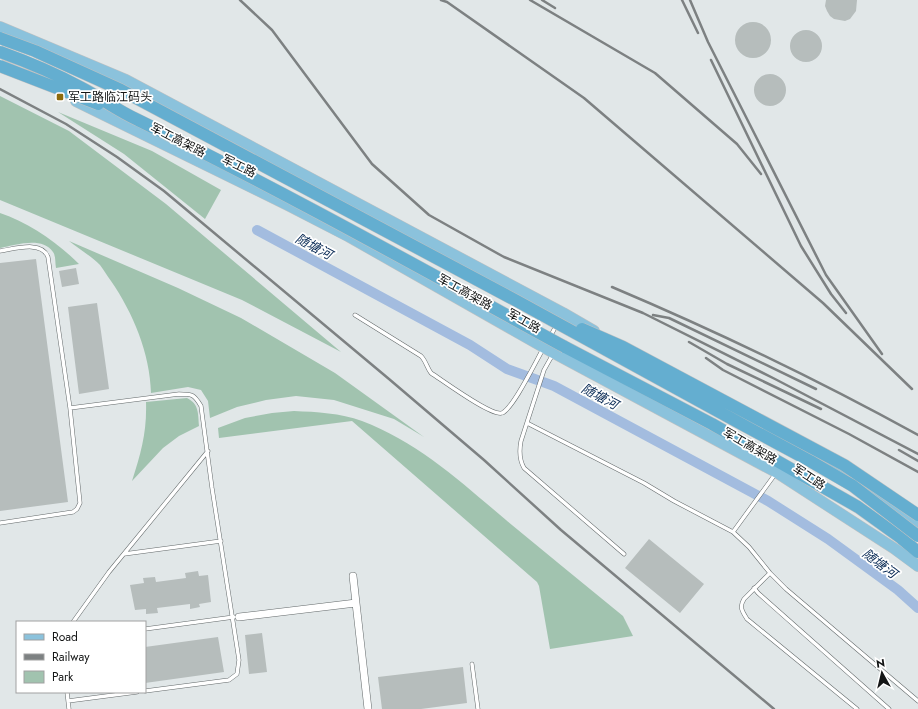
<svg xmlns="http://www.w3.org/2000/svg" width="918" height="709" font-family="Jost,'Noto Sans SC',sans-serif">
<rect width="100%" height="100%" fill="#e1e7e8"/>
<path fill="#a1c3af" d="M0,96L69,131L166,204L341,352L242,300L0,200Z
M58,112L152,151L221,190L205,219L124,154Z
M0,213C29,223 57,242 79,264L56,268C55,263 56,256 53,252C42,236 16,245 0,248Z
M69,241L178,288L241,318L335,373L424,437L394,419L334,400L296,396L266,400L237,407L210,418L208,401L201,390L188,387L151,393C150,353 133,313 111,281C107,276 104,270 100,265C91,256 79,249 69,241Z
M187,398C199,404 198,413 199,426L179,436L163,448L132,481C141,453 147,432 146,402Z
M294,411C317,412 340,413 362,421C418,442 462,483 506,520C545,552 584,584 623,616L633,636L550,649L539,586L537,582L352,421L219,438L218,428L245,418L272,413Z"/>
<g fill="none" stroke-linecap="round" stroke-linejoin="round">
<path stroke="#a3bcdf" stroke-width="10" d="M257,230L470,345L507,369L554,386L768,501L828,539L898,590L918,608"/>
</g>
<path fill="#b6bdbc" d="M826,0H857L856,11L850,19L845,21L834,19L830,16L827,11L825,6Z
M735 40a18 18 0 1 1 36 0a18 18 0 1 1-36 0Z
M790 46a16 16 0 1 1 32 0a16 16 0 1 1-32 0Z
M754 90a16 16 0 1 1 32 0a16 16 0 1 1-32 0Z
M36,259L68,502L0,511V263Z
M76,268L79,284L62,287L59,271Z
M97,303L109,389L79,394L68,307Z
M649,539L704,584L680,613L625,568Z
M198,571L199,576L208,575L211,602L199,604L200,607L190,609V604L157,608L158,613L146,614V609L135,610L130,585L144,583L143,578L155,577L156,582L186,578L185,573Z
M262,633L267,672L249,674L245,635Z
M218,637L224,672L145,683V647Z
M463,667L467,703L421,709H382L378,677Z"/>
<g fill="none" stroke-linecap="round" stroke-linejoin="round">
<defs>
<path id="service" d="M0,251C14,249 42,240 48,257L70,408L80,503L77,509L73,512L0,523
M355,315L421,356C426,361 427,368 431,373C442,380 492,417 502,413C513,409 536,361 543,349
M550,337L557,324
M553,354L544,370L521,441C519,451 519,459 524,468L624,554
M70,408L179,394C192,394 194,394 201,406L212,488L239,660L237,674L229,680L145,691
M527,423L644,483L674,501L733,532L749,547L770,573L786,589L918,701
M733,532L776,473
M124,554L221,541
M770,573L744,599C739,607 742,611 747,619L857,709
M754,588L758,593L889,709
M73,622L109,572L208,451
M145,629L234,617
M472,664L478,709
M67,692L69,709
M68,701L137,692"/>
<path id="minor" d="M353,576L356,603
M239,617L356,603L368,709"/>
<path id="primary" d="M0,27L126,80L563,313L594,331
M76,101L288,205L348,236L554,353L776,472L895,549L918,566
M813,453L898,510L918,527"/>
<path id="trunk" d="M565,347L712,424L858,507L901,538L918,552"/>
</defs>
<use href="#service" stroke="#63696a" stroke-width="4.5"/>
<use href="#minor" stroke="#63696a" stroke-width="8"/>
<use href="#primary" stroke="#c2c2c2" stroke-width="12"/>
<use href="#trunk" stroke="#c2c2c2" stroke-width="13"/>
<use href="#service" stroke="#fff" stroke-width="3.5"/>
<use href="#minor" stroke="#fff" stroke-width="7"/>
<use href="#primary" stroke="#8bc2dc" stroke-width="11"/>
<use href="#trunk" stroke="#64aed0" stroke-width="12"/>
<path stroke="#7d8182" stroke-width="2.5" d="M240,0L272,30L372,164L429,215L504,257L643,313L775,379L918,454
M441,0L447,2L584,98L823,303L912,389
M530,0L655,73L737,144L761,174
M542,0L555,8
M682,0L698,33
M690,0L708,42L826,275L882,354
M711,60L801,246L831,294L846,313
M0,89L66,124L117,157L164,191L389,379L484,460L561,530L774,709
M612,287C716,331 818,380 918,435
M653,315L669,318L816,389
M689,342L727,364L821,409
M706,358L723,370L849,434L918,472
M899,450L918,461"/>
<defs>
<path id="trunk-bridge" d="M0,38L35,51L121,90L515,300L745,426L810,461L853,486L918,536
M0,52C28,62 56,74 82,88C101,98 118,111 138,120C283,191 424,270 565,347
M0,66L98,104
M582,329L623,347L844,465L918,515"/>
</defs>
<use href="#trunk-bridge" stroke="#c2c2c2" stroke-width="13" stroke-linecap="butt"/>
<use href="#trunk-bridge" stroke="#64aed0" stroke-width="12"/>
</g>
<rect fill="#8d6b0d" stroke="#fff" stroke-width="1.5" x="56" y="93" width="8" height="8" rx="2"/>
<g text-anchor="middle" stroke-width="3.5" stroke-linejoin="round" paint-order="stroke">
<g font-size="12" fill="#131515" stroke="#fff" text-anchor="start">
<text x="68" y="101">军工路临江码头</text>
</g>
<g font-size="12" fill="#131515" stroke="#fff">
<text transform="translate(178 140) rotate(27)" y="4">军工高架路</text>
<text transform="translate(239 166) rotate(26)" y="4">军工路</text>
<text transform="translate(465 292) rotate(29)" y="4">军工高架路</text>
<text transform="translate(524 321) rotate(29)" y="4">军工路</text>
<text transform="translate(750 446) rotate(30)" y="4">军工高架路</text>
<text transform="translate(809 477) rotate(33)" y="4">军工路</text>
</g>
<g font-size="13" font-style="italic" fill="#062853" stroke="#fff">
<text transform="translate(314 246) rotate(28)" y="5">随塘河</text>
<text transform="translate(600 396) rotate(28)" y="5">随塘河</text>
<text transform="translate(880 563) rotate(37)" y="5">随塘河</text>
</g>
</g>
<rect x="16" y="621" width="130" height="72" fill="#ffffff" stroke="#a1a1a1"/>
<rect x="24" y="634" width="20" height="6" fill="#8bc2dc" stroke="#a1a1a1"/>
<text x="52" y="641" font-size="12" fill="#131515">Road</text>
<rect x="24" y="654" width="20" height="6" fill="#7d8182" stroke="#a1a1a1"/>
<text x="52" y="661" font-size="12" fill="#131515">Railway</text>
<rect x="24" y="671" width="20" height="12" fill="#a1c3af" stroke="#a1a1a1"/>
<text x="52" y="681" font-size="12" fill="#131515">Park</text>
<g transform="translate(882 673) rotate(352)" stroke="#ffffff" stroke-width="3" paint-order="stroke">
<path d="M0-3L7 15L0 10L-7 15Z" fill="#131515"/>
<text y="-6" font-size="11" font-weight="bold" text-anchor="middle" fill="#131515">N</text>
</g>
</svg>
